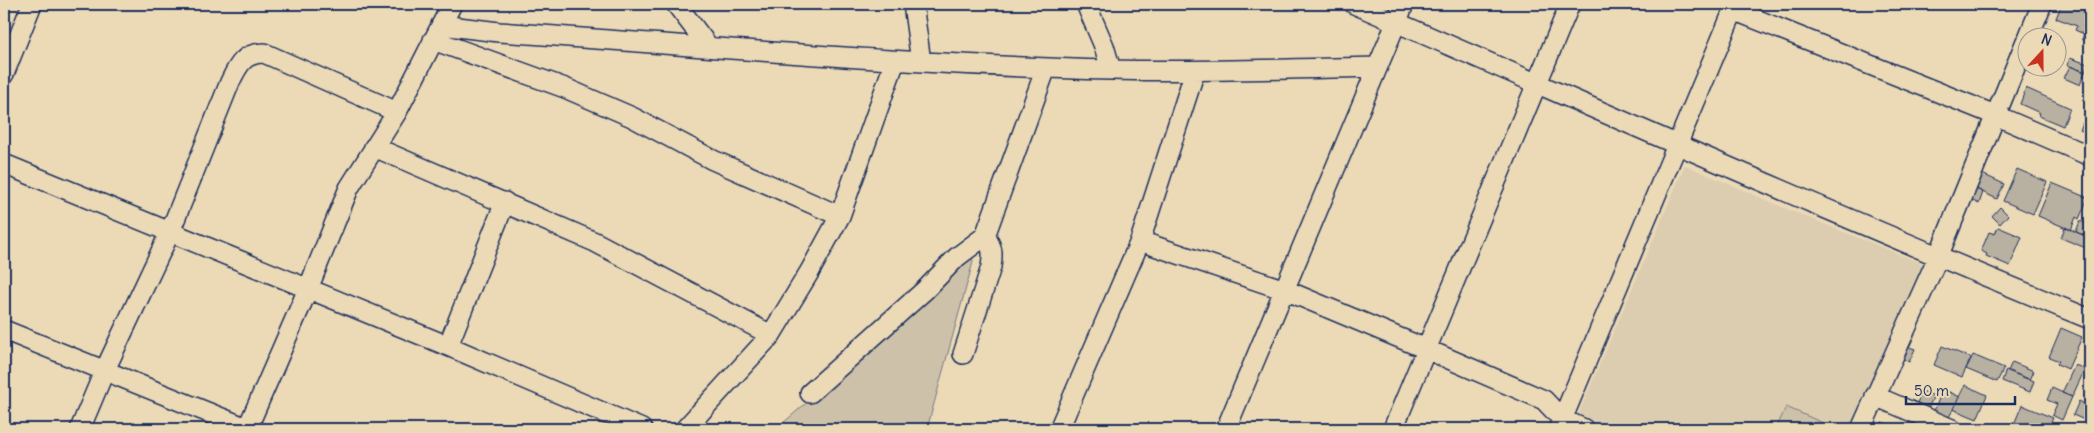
<svg xmlns="http://www.w3.org/2000/svg" width="2094" height="433" font-family="Delius,sans-serif">
<rect width="100%" height="100%" fill="#ecdab7"/>
<filter id="ink" filterUnits="userSpaceOnUse"><feTurbulence type="fractalNoise" baseFrequency=".02" numOctaves="2"/><feDisplacementMap in="SourceGraphic" scale="10" xChannelSelector="R" yChannelSelector="G"/><feConvolveMatrix kernelMatrix="1 2 1 2 8 2 1 2 1" color-interpolation-filters="sRGB"/></filter>
<g filter="url(#ink)">
<path fill="#dccdb0" d="M1685,165L1787,209L1926,265L1853,429H1594L1575,422Z"/>
<path fill="#cec1aa" stroke="#747884" d="M972,255L973,262L927,429H776L875,344Z
M1786,407L1837,429H1776Z"/>
<path fill="#b8b0a1" stroke="#1b2f5e" d="M2062,4H2078L2090,9V42L2082,39L2084,34L2075,30L2077,26L2056,18Z
M2070,58L2088,64L2085,72L2067,65Z
M2070,66L2085,72L2080,85L2064,78Z
M2026,88L2070,108L2063,126L2039,116L2040,113L2020,104Z
M2087,113L2090,114V134L2080,130Z
M2017,169L2047,182L2033,214L2003,201Z
M1980,173L2004,184L1997,199L1974,188Z
M2052,183L2088,198L2079,219L2076,217L2071,230L2038,216Z
M1974,188L1983,192L1979,204L1969,199Z
M2000,207L2008,215L2000,224L1992,216Z
M2080,221L2090,225V238L2076,232Z
M1998,227L2022,237L2010,266L1986,256L1987,254L1981,251L1989,232L1995,234Z
M2065,227L2090,238L2086,248L2061,238Z
M2061,328L2082,337L2068,369L2057,364L2059,361L2049,357Z
M1906,346L1915,349L1909,362L1901,358Z
M1942,346L1971,358L1962,377L1934,365Z
M1973,355L2004,368L1997,382L1966,369Z
M2012,362L2034,371L2030,380L2008,371Z
M2075,365L2085,369L2072,397L2062,393Z
M2006,370L2034,381L2030,392L2002,381Z
M1965,385L1987,395L1977,419L1953,409Z
M2052,388L2072,397L2062,420L2052,415L2057,404L2047,400Z
M1943,389L1960,397L1949,417L1934,411Z
M1922,391L1934,396L1928,408L1917,403Z
M2079,401L2090,407L2087,421L2073,415Z
M2022,405L2053,418L2048,429H2012Z
M1882,422L1901,429H1879Z"/>
<g fill="none" stroke-linecap="round" stroke-linejoin="round">
<defs>
<path id="minor" d="M676,4L708,46
M913,4L921,62
M1086,4L1104,46L1111,70
M1354,4C1599,110 1843,219 2090,319
M1733,10L1995,115L2090,156
M441,25L499,32C703,46 907,65 1111,70C1200,72 1288,69 1376,67
M2028,38L2042,4
M433,40L565,88L632,117L713,160L840,216
M4,74L32,4
M374,147L595,242L771,335
M4,164L448,346L642,429
M1140,241L1285,290L1426,349L1544,400L1562,419L1584,429
M4,330L249,429
M448,346L505,202
M963,354L991,267C993,254 993,247 985,236
M810,393L925,290L957,257L985,236L1046,68
M1875,396L1952,429
M1559,427L1736,4
M80,429L104,372L170,232L230,82C238,65 244,53 264,53L397,112
M247,429L308,289L349,188L397,112L452,4
M685,429L771,335L810,271L840,216L895,61
M1059,429L1140,241L1195,71
M1226,429L1404,4
M1393,429L1570,4
M1861,429L1938,257L2026,41"/>
</defs>
<use href="#minor" stroke="#1b2f5e" stroke-width="22"/>
<use href="#minor" stroke="#ecdab7" stroke-width="19"/>
</g>
</g>
<rect width="2094" height="433" fill="none" stroke="#ecdab7" stroke-width="20"/>
<rect x="10" y="10" width="2074" height="413" fill="none" stroke="#1b2f5e" stroke-width="2" filter="url(#ink)"/>
<g transform="translate(2042 52) rotate(21)"><circle r="24" fill="#ecdab7" stroke="#989693"/>
<path d="M0-4L9 19L0 12L-9 19Z" fill="#c8321e"/>
<text y="-8" font-size="14" font-weight="bold" text-anchor="middle" fill="#1b2f5e">N</text>
</g>
<path d="M1906 396v8h109v-8" fill="none" stroke="#1b2f5e" stroke-width="2.5"/>
<text x="1914" y="396" font-size="15" fill="#1b2f5e" stroke="#ecdab7" stroke-width="4" paint-order="stroke">50 m</text>
</svg>
